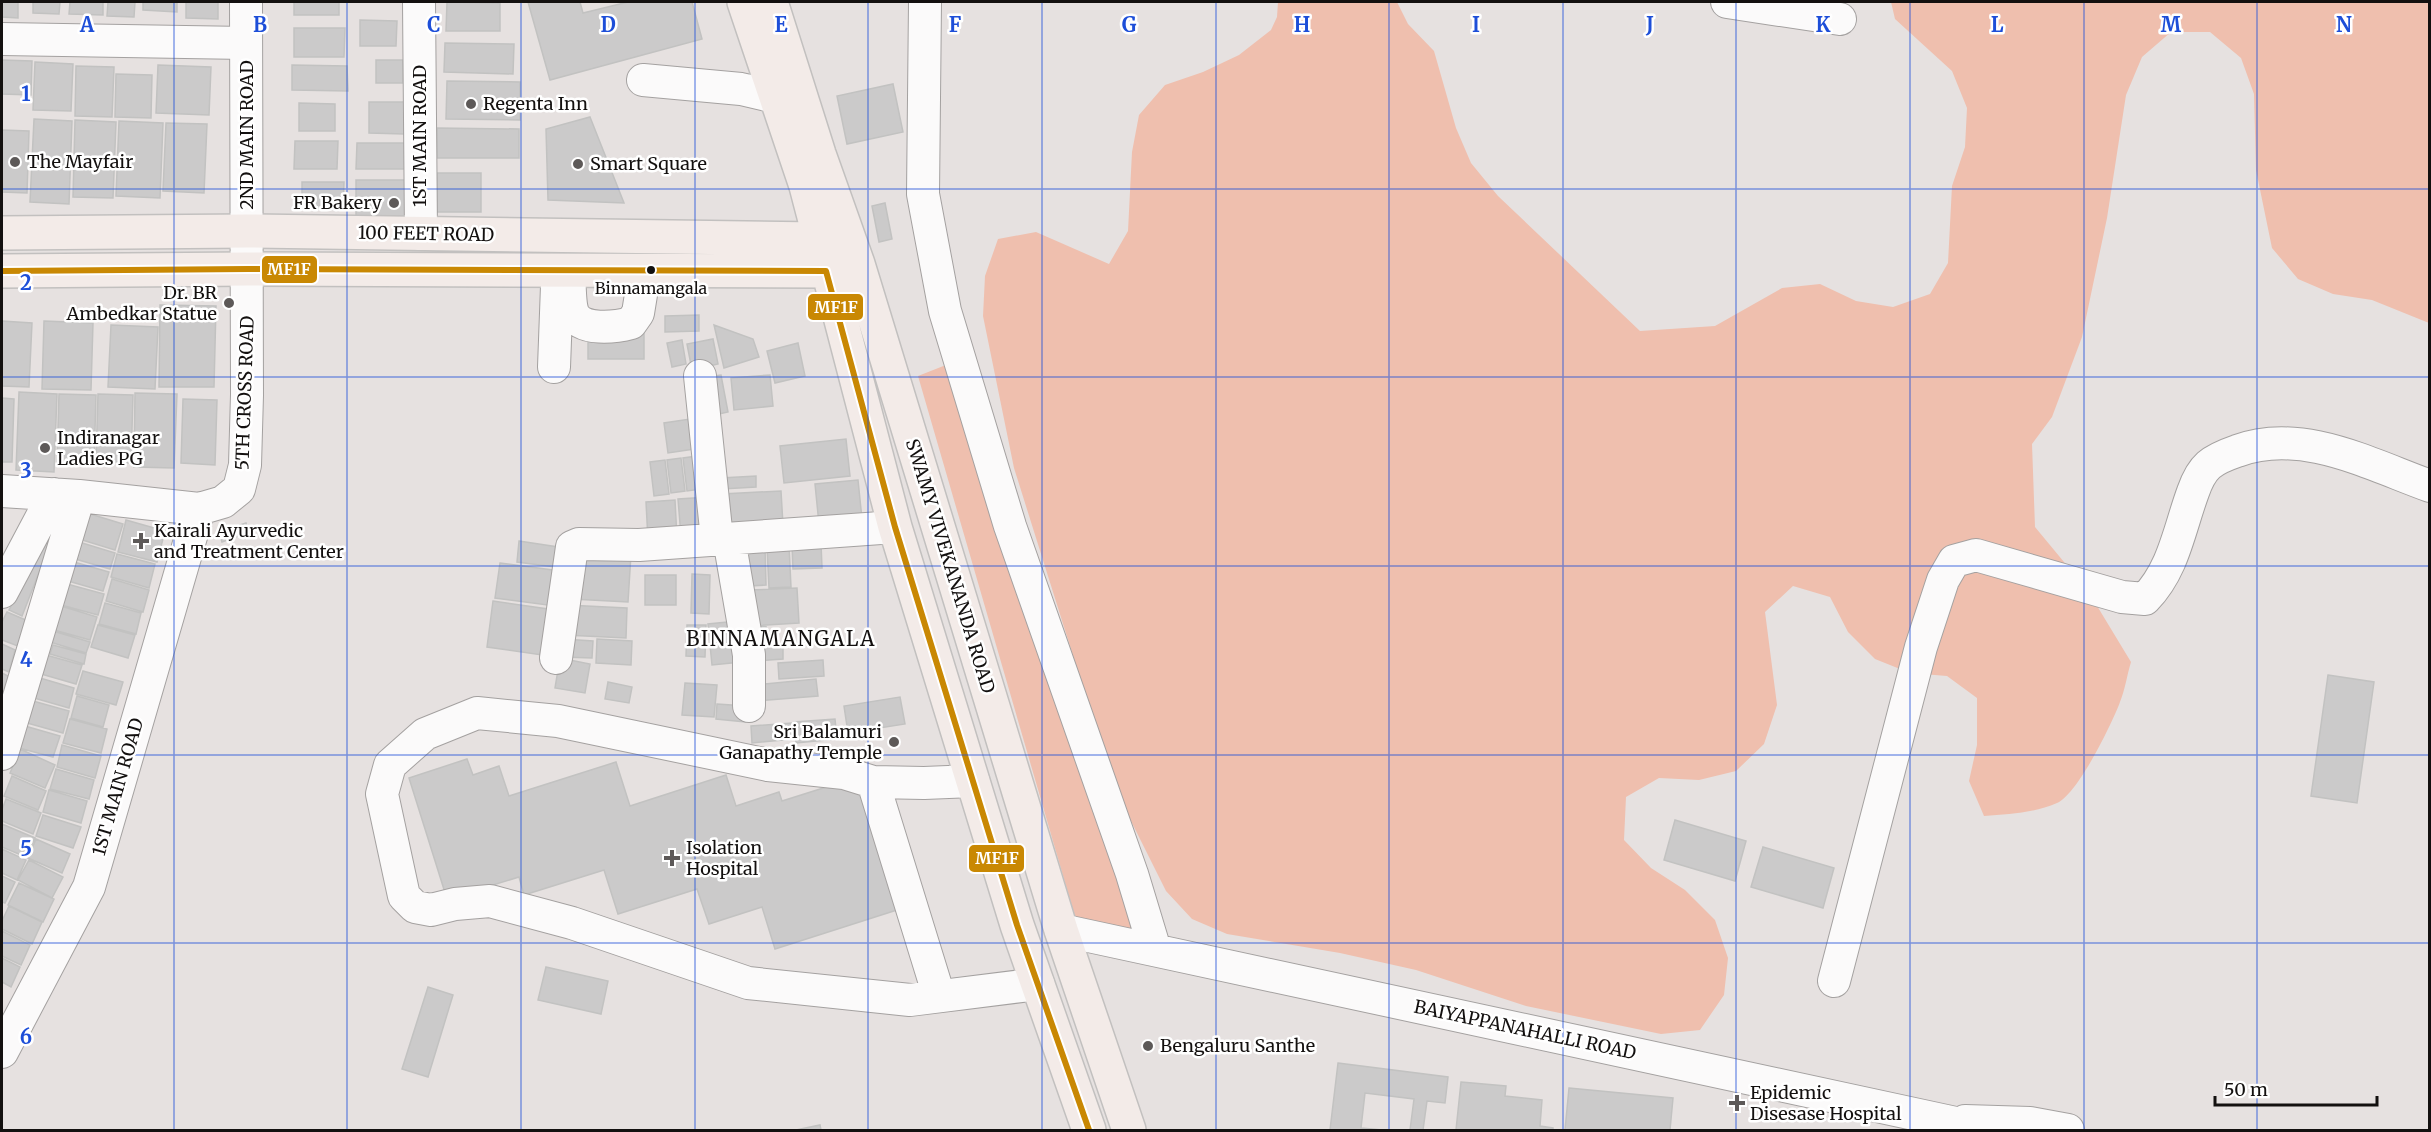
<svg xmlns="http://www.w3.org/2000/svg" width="2431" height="1132" font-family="Merriweather,serif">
<rect width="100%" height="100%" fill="#e6e1e0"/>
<path fill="#efbfae" d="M1278,2H1397L1408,24L1434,51L1456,128L1471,163L1498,196L1640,331L1715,326L1782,288L1820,284L1856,301L1893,307L1930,294L1948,263L1952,186L1965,147L1967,108L1952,71L1895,19L1891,2H2429V323L2372,300L2333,294L2298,279L2272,248L2256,170L2254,94L2241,58L2210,32H2171L2142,57L2126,95L2107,218L2082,337L2052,417L2032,444L2035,527L2088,591L2131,662C2127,675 2125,690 2120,702C2112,724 2077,795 2057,803C2034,813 2009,814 1984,816L1969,781L1977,745V698L1947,676L1910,673L1875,659L1848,632L1830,597L1793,586L1765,612L1777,705L1764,744L1736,771L1699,780L1659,778L1626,797L1624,840L1651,868L1685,890L1715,920L1728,958L1724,995L1700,1030L1661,1034L1526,1006L1416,970L1340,953L1227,934L1192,919L1166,891L1115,789L1014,468L983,316L985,276L998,239L1036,232L1109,264L1128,231L1132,152L1139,115L1165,85L1203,72L1239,55L1271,30L1277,17Z
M951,363L1140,931L1075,917L918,376Z"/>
<path fill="#cbcaca" stroke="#c2c2c1" stroke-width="1.5" d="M2,2H18V18L2,17Z
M33,2H60L59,14L33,13Z
M70,2H103V15L69,14Z
M108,2H135L134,17L107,16Z
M143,2H177V12L143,10Z
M186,2H218V19L186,18Z
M294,2H339V15H294Z
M447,2L500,3V31H446Z
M528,2H580L583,13L628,2H692L702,39L550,80Z
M360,20L397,21L396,46H360Z
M294,28H345L344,57H294Z
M445,43L514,44L513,74L444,72Z
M2,60L32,61L31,95L2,94Z
M376,60H403V83H376Z
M35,62L73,64L71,111L33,110Z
M158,65L211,67L209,115L156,113Z
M292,65L347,66L348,91L292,90Z
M76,66L114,67L112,117L75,116Z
M116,74L152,75L151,118L115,117Z
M447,81L520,82V120L446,119Z
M893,84L903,132L847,144L837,96Z
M369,102H404V134L369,133Z
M299,103L335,104V131H299Z
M590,117L624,203L548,200L546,129Z
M34,119L72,121L69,204L30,202Z
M75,120L116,122L113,198L73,197Z
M119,121L163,123L160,198L116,196Z
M166,123L207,124L204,193L163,191Z
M437,128L519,129V158H437Z
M2,130L29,131L27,193L2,192Z
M295,141H338L337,169H294Z
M357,143H405V169H356Z
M437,173H481V212H437Z
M356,180H409V217L356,216Z
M302,182H344L343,209L302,208Z
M885,203L892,239L879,242L872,206Z
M160,305L216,306L214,387H159Z
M699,315V331L665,332V316Z
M588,317H644V359H588Z
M2,321L32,323L29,387L2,386Z
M44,321L93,323L91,390L42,389Z
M111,325L158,327L155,389L108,387Z
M714,325L753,339L759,357L724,368Z
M713,339L718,364L692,370L687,344Z
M682,340L686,364L672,367L667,343Z
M798,343L805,376L775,383L767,351Z
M721,375L728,412L714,415L707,377Z
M770,375L773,406L734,410L731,378Z
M19,392L57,394L54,472L16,470Z
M135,393L177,394L174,468L134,467Z
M59,394L96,395L94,464L57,463Z
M98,394L133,395L131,463L96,461Z
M2,398L14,399L12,462H2Z
M183,399L217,400L215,465L181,463Z
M690,419L694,449L668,453L664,423Z
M846,439L850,476L784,483L780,446Z
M704,455L708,488L687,491L683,458Z
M681,458L685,491L671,493L667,460Z
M665,460L669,494L654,496L650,462Z
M756,476V487L722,489L721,478Z
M858,480L862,519L819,524L815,484Z
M781,491L783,525L724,529L722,494Z
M709,497L711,535L681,536L678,499Z
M675,500L677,538L648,540L646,502Z
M87,513L123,524L115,550L79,539Z
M126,520L165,531L157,562L118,552Z
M246,523L249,532L222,542L219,532Z
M47,539L51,542L22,616L9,610Z
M519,541L558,547L555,567L517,562Z
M79,542L115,553L110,569L75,559Z
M821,543L822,568L793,569L792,544Z
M789,546L791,587L769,588L767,547Z
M765,547L766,585L750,586L748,548Z
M575,551L631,554L628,602L572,599Z
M117,554L155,564L149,588L111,577Z
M74,562L109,572L103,591L68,581Z
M500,563L560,571L555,606L495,598Z
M692,574L710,575L709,614L691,613Z
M645,575H676V605H645Z
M112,579L149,590L143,612L106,601Z
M67,584L104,594L98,615L61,605Z
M797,588L799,623L752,626L750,590Z
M493,601L555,610L549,656L487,647Z
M105,603L141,613L136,634L99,624Z
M566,605L627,608L626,638L565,635Z
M61,606L97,617L90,640L54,630Z
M7,612L28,621L18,646L2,640V622Z
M737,621L741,662L712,665L708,624Z
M98,625L135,635L128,658L91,647Z
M687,625H706L705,657L686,656Z
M766,626L767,646L755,647L754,627Z
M53,631L90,642L86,653L50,642Z
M563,639L593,641L592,658L562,657Z
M597,639L632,641L631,665L596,663Z
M2,644L15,650L9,672L2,669Z
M53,645L86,654L84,664L50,654Z
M783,646V659L757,661V648Z
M46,655L82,665L76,684L41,674Z
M560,658L590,664L585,693L555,688Z
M823,660L824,676L779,679L778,663Z
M83,671L123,682L116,705L76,694Z
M2,673L10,677L2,696Z
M2328,675L2374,682L2357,803L2311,796Z
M40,678L74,688L69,708L34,698Z
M816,679L818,696L755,701L754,685Z
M608,682L632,687L629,703L605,699Z
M685,683L717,685L714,717L682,715Z
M77,696L109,705L103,727L71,718Z
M900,697L905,724L848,733L844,706Z
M33,701L69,711L63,733L27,723Z
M717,704L746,706L745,722L716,719Z
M70,719L107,729L101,753L63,743Z
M835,719L837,739L796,743L794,722Z
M792,723L793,739L752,743L751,726Z
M25,726L60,736L53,757L19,748Z
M62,745L101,756L95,778L57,767Z
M20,749L55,765L45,788L10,773Z
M467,759L473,775L499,766L509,796L616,762L630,806L726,775L736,806L779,792L782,801L855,778L897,910L775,949L762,907L709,924L697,889L618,914L604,870L524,895L519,877L447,899L409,778Z
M56,769L94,780L89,799L50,789Z
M12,776L46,791L38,810L4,796Z
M49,790L87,801L81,823L43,812Z
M6,799L41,813L33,834L2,821V810Z
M43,815L81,827L73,848L36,836Z
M1675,820L1746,841L1735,881L1664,860Z
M2,824L35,838L26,857L2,847Z
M36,839L70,854L62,873L28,858Z
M1763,847L1834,868L1823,908L1751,887Z
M2,849L26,860L17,880L2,873Z
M29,860L63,877L52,898L18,880Z
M2,876L15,882L5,903L2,902Z
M19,883L54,899L43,922L8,905Z
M9,906L42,922L32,944L2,929V921Z
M2,931L30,945L21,965L2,956Z
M2,958L20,967L11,987L2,982Z
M546,967L608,981L601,1014L538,1000Z
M428,987L453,995L428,1077L402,1069Z
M1338,1063L1448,1077L1445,1103L1427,1101L1423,1130H1410L1414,1099L1365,1093L1361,1128L1383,1130H1330Z
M1461,1082L1506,1086L1505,1096L1542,1100L1540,1126L1553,1128V1130H1456Z
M1569,1088L1673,1098L1670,1130H1565Z
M820,1125L821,1130H796Z"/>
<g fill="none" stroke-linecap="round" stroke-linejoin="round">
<defs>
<path id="minor" d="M419,2L421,234
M925,2L923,194L945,311L1010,526L1132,874L1155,950
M1727,2L1840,19
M2,39L246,43
M643,80L741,89L776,97
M569,270C570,281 569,303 573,313C581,332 616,327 631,323L638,313L645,270
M554,367L557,286
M700,376L717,539
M2,491L79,496L199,509L223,502L239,489L245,465L247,395L246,2
M729,539L749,655V706
M2,592L54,494
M556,658L572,547L579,544L639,545L895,527
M2,754L79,496
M873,782L844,773L768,765L558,721L477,713L425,734L390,765L382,794L404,896L415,907L431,910L455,904L490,901L572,923L748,983L910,1000L1038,984
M1061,930L1988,1130
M1834,981L1921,647L1943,580L1954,561L1976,555L2122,597L2145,599C2174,569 2179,530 2193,492C2202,466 2211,460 2237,451C2301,427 2369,464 2430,486
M939,996L873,782L924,783L973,781
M2,1052L89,887L199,509
M1965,1121L2030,1123L2068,1130"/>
<path id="major" d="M744,2L806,186L895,527L1017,925L1089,1130
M771,2L819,154L858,264L1061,930L1129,1130
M2,233L248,231L819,239L840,238
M2,271L248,269L826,271L845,267"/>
</defs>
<use href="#minor" stroke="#a4a1a0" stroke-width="34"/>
<use href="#major" stroke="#c2c0bf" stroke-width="36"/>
<use href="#minor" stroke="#fbfafa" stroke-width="32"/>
<use href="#major" stroke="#f3ebe8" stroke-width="33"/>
<defs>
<path id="bus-1" d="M2,271L248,269L826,271L895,527L1017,925L1089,1130"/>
</defs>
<use href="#bus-1" stroke="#fff" stroke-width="10"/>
<use href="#bus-1" stroke="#c98803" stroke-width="6"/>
</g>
<path fill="none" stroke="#1d4ed8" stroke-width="1.5" stroke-opacity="0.55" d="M174,2V1130M347,2V1130M521,2V1130M695,2V1130M868,2V1130M1042,2V1130M1216,2V1130M1389,2V1130M1563,2V1130M1736,2V1130M1910,2V1130M2084,2V1130M2257,2V1130M2,189H2430M2,377H2430M2,566H2430M2,755H2430M2,943H2430"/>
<g fill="#5d5958" stroke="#fff" stroke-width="2">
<circle cx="471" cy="104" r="6"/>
<circle cx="15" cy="162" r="6"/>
<circle cx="578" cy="164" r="6"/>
<circle cx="394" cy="203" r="6"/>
<circle cx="229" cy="303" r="6"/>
<circle cx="45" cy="448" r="6"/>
<path d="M138 532h6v6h6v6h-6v6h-6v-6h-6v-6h6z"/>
<circle cx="894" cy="742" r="6"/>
<path d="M669 849h6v6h6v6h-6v6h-6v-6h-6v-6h6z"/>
<circle cx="1148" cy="1046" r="6"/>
<path d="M1734 1094h6v6h6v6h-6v6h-6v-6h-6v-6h6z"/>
</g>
<circle fill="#13100f" stroke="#fff" stroke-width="2" cx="651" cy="270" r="5"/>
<g text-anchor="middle" stroke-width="5" stroke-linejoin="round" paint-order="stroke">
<g font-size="16" fill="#13100f" stroke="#fff">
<text x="651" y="294">Binnamangala</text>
</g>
<g font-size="18" fill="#13100f" stroke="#fff" text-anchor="start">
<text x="483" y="110">Regenta Inn</text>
<text x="27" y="168">The Mayfair</text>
<text x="590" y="170">Smart Square</text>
<text x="382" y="209" text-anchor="end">FR Bakery</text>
<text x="217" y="299" text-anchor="end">Dr. BR<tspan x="217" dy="21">Ambedkar Statue</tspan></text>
<text x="57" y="444">Indiranagar<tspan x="57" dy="21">Ladies PG</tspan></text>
<text x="154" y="537">Kairali Ayurvedic<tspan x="154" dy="21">and Treatment Center</tspan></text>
<text x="882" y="738" text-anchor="end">Sri Balamuri<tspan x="882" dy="21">Ganapathy Temple</tspan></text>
<text x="686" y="854">Isolation<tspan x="686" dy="21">Hospital</tspan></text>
<text x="1160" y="1052">Bengaluru Santhe</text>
<text x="1750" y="1099">Epidemic<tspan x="1750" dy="21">Disesase Hospital</tspan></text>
</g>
<g font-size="18" fill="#13100f" stroke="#fff">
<text transform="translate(247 135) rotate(-90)" y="6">2ND MAIN ROAD</text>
<text transform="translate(420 136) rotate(-90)" y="6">1ST MAIN ROAD</text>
<text transform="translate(426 234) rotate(1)" y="6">100 FEET ROAD</text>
<text transform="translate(245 393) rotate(-88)" y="6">5TH CROSS ROAD</text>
<text transform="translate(950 566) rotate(73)" y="6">SWAMY VIVEKANANDA ROAD</text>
<text transform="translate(118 787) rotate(-74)" y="6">1ST MAIN ROAD</text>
<text transform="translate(1525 1030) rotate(12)" y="6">BAIYAPPANAHALLI ROAD</text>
</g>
<g font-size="20" letter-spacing="1.5" fill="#13100f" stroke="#fff">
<text x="781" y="646">BINNAMANGALA</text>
</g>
</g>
<g font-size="20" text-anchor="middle" font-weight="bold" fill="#1d4ed8" stroke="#fff" stroke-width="5" stroke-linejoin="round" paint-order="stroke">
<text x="87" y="32">A</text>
<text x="260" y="32">B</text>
<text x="434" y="32">C</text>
<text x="608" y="32">D</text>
<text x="781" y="32">E</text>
<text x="955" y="32">F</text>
<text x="1129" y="32">G</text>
<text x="1302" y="32">H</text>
<text x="1476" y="32">I</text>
<text x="1650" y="32">J</text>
<text x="1823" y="32">K</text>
<text x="1997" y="32">L</text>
<text x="2171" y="32">M</text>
<text x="2344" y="32">N</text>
<text x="26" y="101">1</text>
<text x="26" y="290">2</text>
<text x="26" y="478">3</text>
<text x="26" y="667">4</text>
<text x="26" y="856">5</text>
<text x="26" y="1044">6</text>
</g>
<g stroke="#fff" stroke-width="2">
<rect x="261" y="255" width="57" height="29" rx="6" fill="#c98803"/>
<rect x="807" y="293" width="57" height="28" rx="6" fill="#c98803"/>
<rect x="968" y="844" width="57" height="29" rx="6" fill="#c98803"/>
</g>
<g font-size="16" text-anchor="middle" font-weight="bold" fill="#fff">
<text x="289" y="275">MF1F</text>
<text x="836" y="313">MF1F</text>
<text x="997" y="864">MF1F</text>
</g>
<rect width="2431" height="1132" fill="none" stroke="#13100f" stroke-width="6"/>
<path d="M2215 1096v9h162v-9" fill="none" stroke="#13100f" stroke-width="3"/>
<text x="2224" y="1096" font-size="18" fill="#13100f" stroke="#ffffff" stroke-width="4.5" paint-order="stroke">50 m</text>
</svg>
